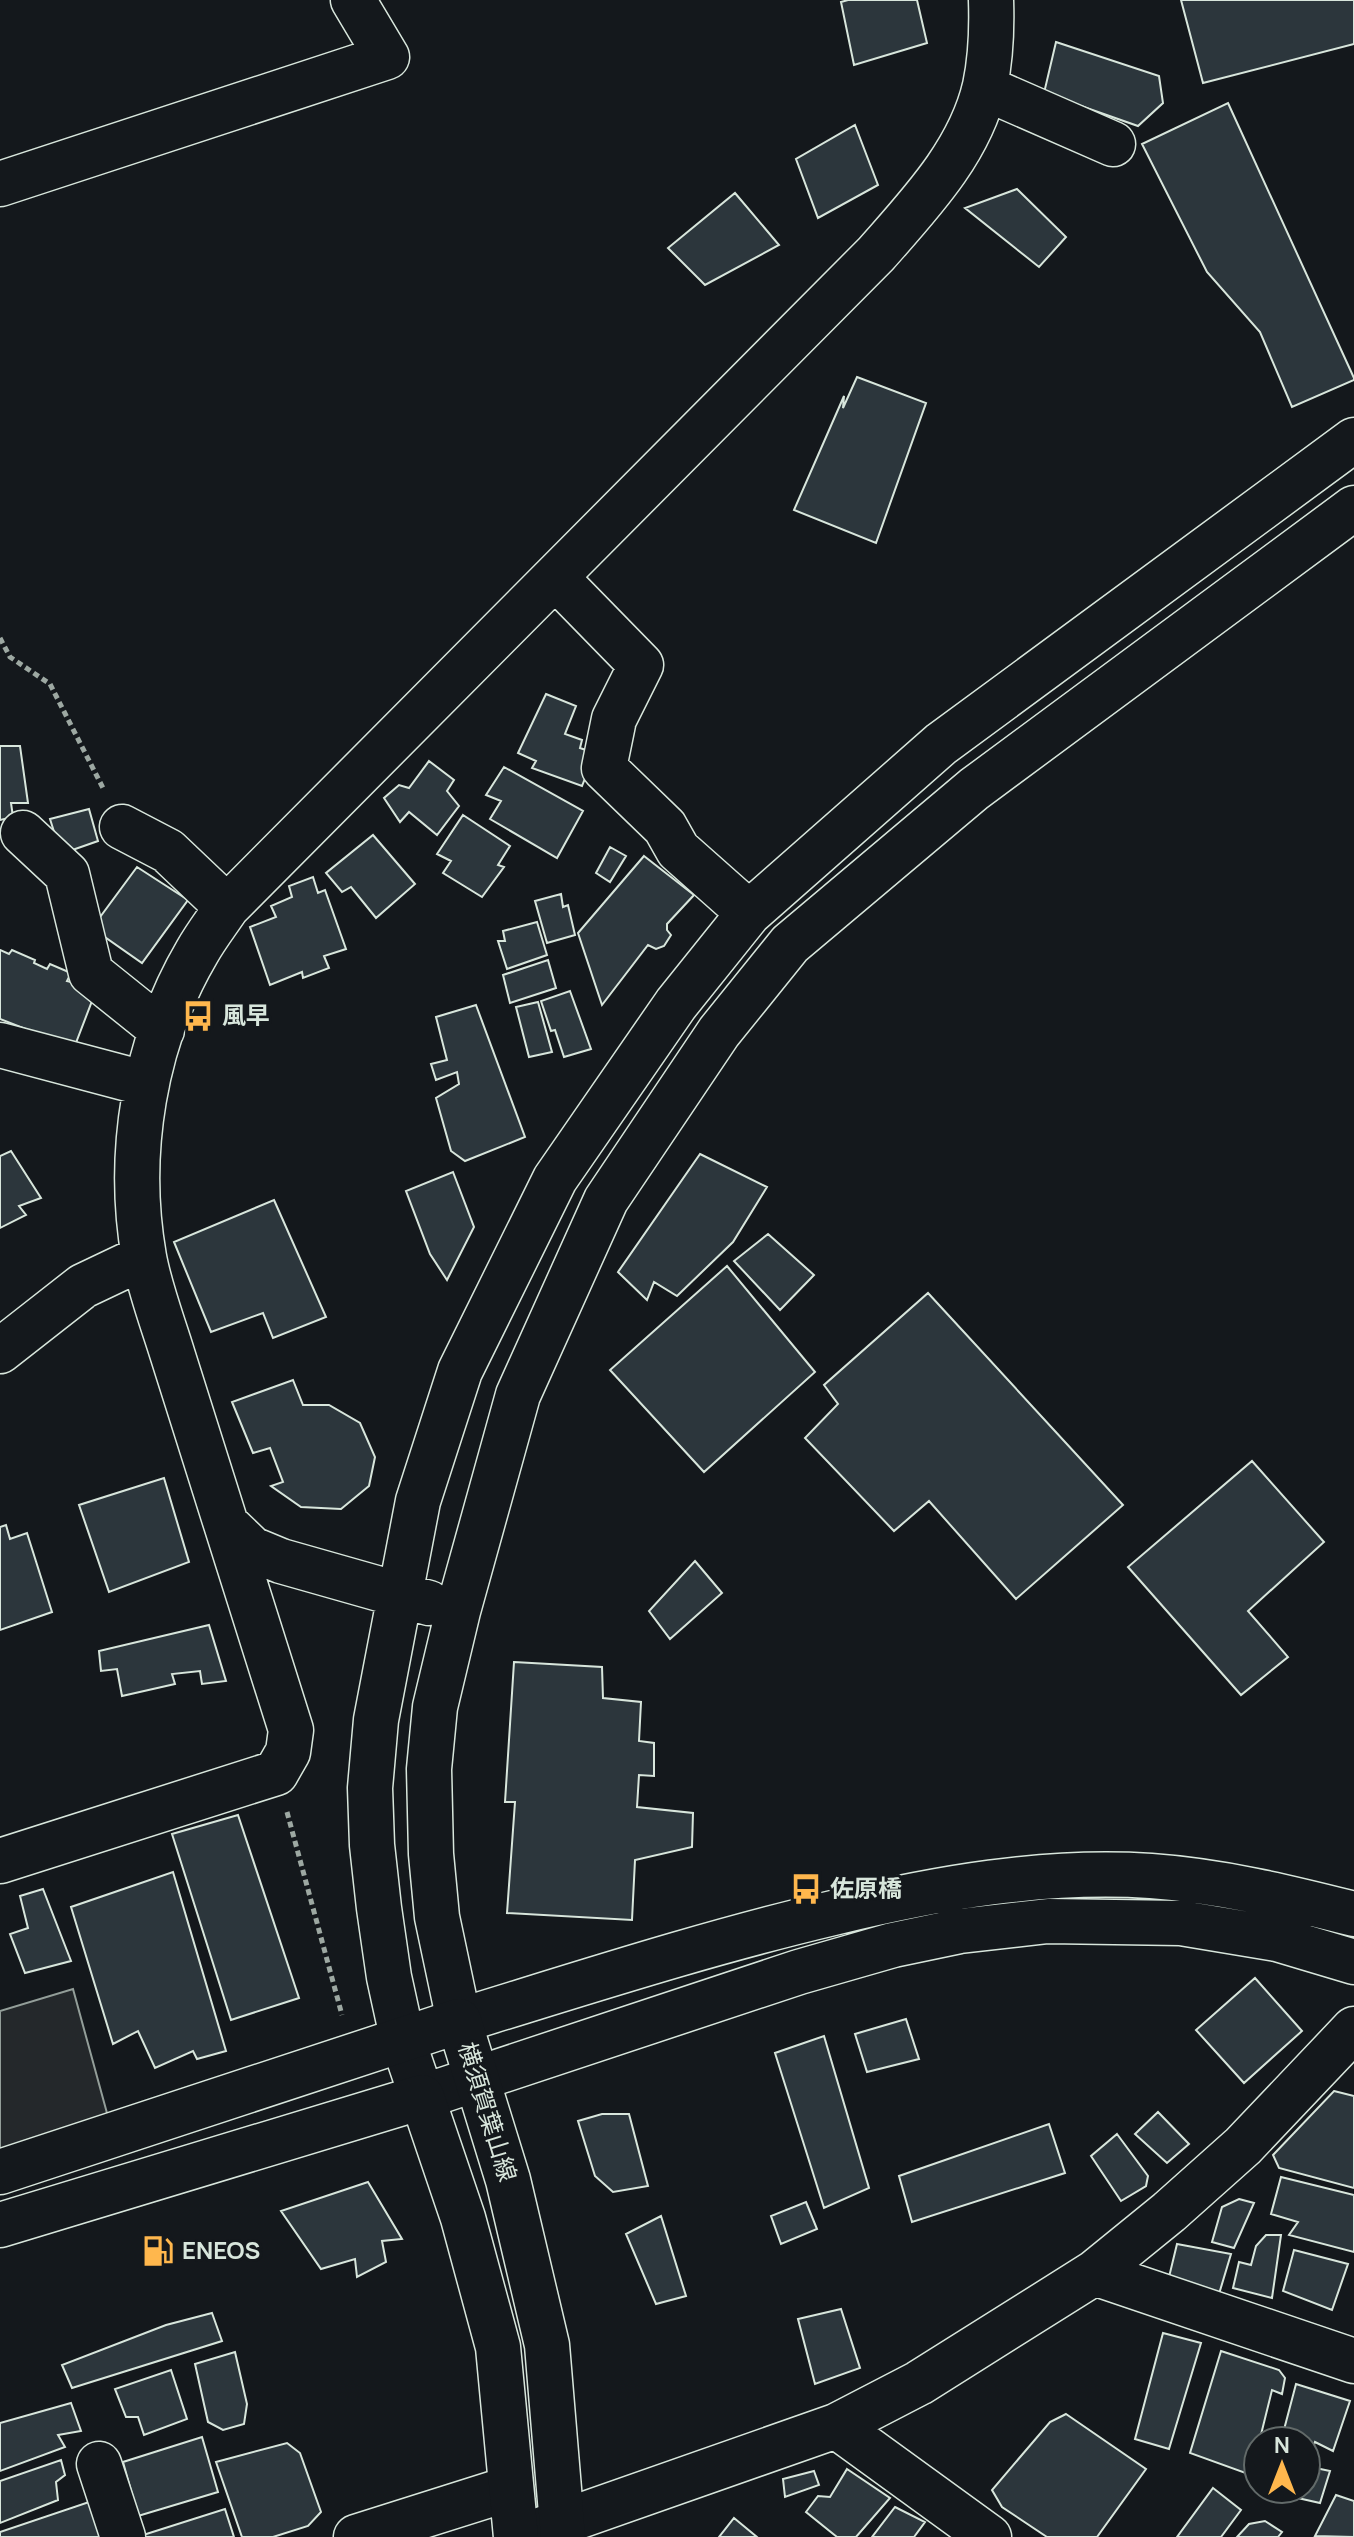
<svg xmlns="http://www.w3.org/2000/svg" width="1354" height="2537" font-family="Manrope,'Noto Sans JP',sans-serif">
<rect width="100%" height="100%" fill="#14181c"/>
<path fill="#24282b" stroke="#939e99" stroke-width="2" d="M73,1989L110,2124L0,2156V2011Z"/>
<path fill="#2c363c" stroke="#d8e6dc" stroke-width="2" d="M848,0H917L927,43L854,65L841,2Z
M1181,0H1354V44L1203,83Z
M1056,42L1159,76L1163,103L1138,126L1044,93Z
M1228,103L1354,378V380L1292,407L1260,332L1207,272L1142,144Z
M855,125L878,185L818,218L796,159Z
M1017,189L1066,237L1039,267L965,208Z
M735,193L779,245L705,285L668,248Z
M857,377L926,403L876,543L794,510L844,396L843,408Z
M546,694L576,706L565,734L582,740L580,748L592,752L591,763L582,786L532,768L536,761L518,753Z
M0,746H20L28,803H11L13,817L0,820Z
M429,761L454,780L447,791L459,806L437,835L409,812L400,822L384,798L399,785L409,788Z
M504,767L583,811L557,858L490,819L501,801L486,795Z
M89,809L98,841L61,854L50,819Z
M463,815L510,846L498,865L504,867L482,897L443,873L451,861L437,854Z
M373,835L415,884L376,918L351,887L342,892L326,873Z
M610,847L626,856L610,882L596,873Z
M644,856L694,895L667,924V930L671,935L664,946L656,949L648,945L602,1005L578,933Z
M137,867L188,900L142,963L92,928Z
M313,877L318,893L325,890L346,949L324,956L329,968L303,978L302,972L270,985L250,927L276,917L271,906L292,897L289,886Z
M561,894L563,907L568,905L575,935L547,943L535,901Z
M537,922L547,955L507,969L498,941H505L503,931Z
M0,950L9,954L12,950L35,960L34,963L47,969L50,964L71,973L67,981L97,988L74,1048L0,1019Z
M548,960L556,988L510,1003L503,975Z
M570,991L591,1049L564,1057L555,1030L551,1031L541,1001Z
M538,1002L552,1052L529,1057L516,1007Z
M476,1005L525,1137L465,1161L451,1151L436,1098L459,1084L457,1072L436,1080L431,1064L447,1060L436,1017Z
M11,1151L41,1198L19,1206L26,1215L0,1228V1156Z
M700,1154L767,1187L733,1242L677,1296L654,1282L647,1300L618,1272Z
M453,1172L474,1227L447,1280L430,1254L406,1191Z
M274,1200L326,1317L273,1338L263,1313L211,1332L174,1242Z
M768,1234L814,1275L780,1310L734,1261Z
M727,1266L815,1372L704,1472L610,1370Z
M928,1293L1123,1505L1016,1599L929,1501L894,1531L805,1438L838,1404L824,1385Z
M293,1380L303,1405H329L360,1423L375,1457L369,1486L341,1509L301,1507L271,1486L283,1482L270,1448L253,1453L232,1402Z
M1252,1461L1324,1542L1248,1611L1288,1657L1241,1695L1128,1567Z
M164,1478L189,1562L109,1592L79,1505Z
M6,1525L10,1539L27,1533L52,1612L0,1630V1527Z
M695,1561L722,1593L670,1639L649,1611Z
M209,1625L226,1681L202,1684L200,1671L172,1674L175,1684L122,1696L117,1669L101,1671L99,1651Z
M514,1662L602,1667L603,1698L641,1702L639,1741L654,1743V1776L639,1775L637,1807L693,1813L692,1847L635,1860L632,1920L507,1913L515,1802H505Z
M238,1815L299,1998L231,2020L172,1834Z
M173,1872L226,2051L197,2059L193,2051L155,2068L138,2031L113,2044L71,1907Z
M43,1889L71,1961L25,1973L10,1934L28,1928L20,1896Z
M1255,1978L1302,2031L1244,2083L1196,2030Z
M906,2019L919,2059L867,2072L855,2034Z
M824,2036L869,2188L824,2208L775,2053Z
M1334,2091L1354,2096V2188L1279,2168L1273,2155Z
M1158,2112L1189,2144L1167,2163L1135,2134Z
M602,2114H629L648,2186L613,2192L595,2176L578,2121Z
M1049,2124L1065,2173L912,2222L899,2176Z
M1117,2134L1148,2176L1146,2186L1121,2201L1091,2156Z
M1281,2177L1354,2195V2252L1289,2235L1298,2222L1271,2214Z
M368,2182L402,2239L382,2241L386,2262L357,2277L355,2259L321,2269L281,2211Z
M1239,2199L1254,2203L1234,2248L1212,2242L1222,2207Z
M806,2202L817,2229L781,2244L771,2216Z
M661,2216L686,2296L656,2304L626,2234Z
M1266,2235H1281L1272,2298L1233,2288L1239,2262L1251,2265L1256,2246Z
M1177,2244L1231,2254L1219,2294L1169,2277Z
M1294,2250L1348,2264L1332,2310L1283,2291Z
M841,2309L860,2368L815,2384L798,2319Z
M212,2313L222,2341L72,2388L62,2365L166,2325Z
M1163,2333L1201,2343L1169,2449L1135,2439Z
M1221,2351L1279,2370L1285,2378L1282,2394L1272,2390L1251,2475L1190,2453Z
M235,2352L247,2404L244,2424L223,2430L208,2422L195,2364Z
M171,2370L187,2419L144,2435L138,2417H126L115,2389Z
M1296,2384L1350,2401L1333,2451L1315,2442L1306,2466L1330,2471L1320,2503L1267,2491L1268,2489H1306V2441H1281Z
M71,2403L81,2431L58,2435L65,2447L0,2471V2423Z
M1066,2414L1146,2469L1097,2537H1047L1002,2507L992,2490L1050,2422Z
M202,2437L218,2492L138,2516L123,2462Z
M287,2443L300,2453L321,2512L308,2526L273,2537H242L216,2462Z
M61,2460L65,2475L56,2482L58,2500L0,2523V2481Z
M847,2469L890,2498L856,2537H837L806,2512L818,2496L830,2497Z
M814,2471L819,2485L785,2497L783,2479Z
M1213,2488L1241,2510L1221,2537H1177Z
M1336,2495L1354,2501V2537L1315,2536Z
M92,2501L104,2537H0V2532Z
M895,2507L925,2522L914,2537H872Z
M225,2509L234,2537H141L140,2536Z
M734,2518L757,2537H719Z
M1265,2521L1282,2532L1278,2537H1237L1249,2524Z"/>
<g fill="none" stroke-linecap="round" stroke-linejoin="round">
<defs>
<path id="minor" d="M985,88L1113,144
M0,184L387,57L353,0
M1354,440L941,744L749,913L676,1004L555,1179L460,1371L418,1501L376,1720L370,1788L372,1845L379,1908L389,1977L403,2041L422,2097L799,1972L893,1945L960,1931L1048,1921L1181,1923L1277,1939L1354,1962
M1354,508L974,789L790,944L719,1032L606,1200L518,1395L458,1611L435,1707L429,1769L431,1854L437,1917L459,2021C583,1983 706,1943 833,1913C937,1888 1044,1869 1151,1876C1221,1881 1287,1897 1354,1914
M556,578L641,665L614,719L604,768L665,827L678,850L749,913
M122,827L168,851L227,907
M23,833L67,874L91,973L162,1030
M0,1045L147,1084
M0,1351L83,1286L144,1257
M429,1603L281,1561L252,1549L226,1524C208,1468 191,1412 173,1356C163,1323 150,1290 144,1257C126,1154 144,1042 197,952C206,936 217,922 227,907L876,254C919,205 970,152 985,86C991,57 992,29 991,0
M0,1861L276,1773L288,1752L291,1730L226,1524
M1094,2273L1354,2361
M836,2426L989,2537
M99,2464L123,2537
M356,2537L511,2488
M520,2537L836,2426L919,2383L1094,2273L1169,2212L1243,2146L1354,2029"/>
<path id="major" d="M0,2172L459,2021L508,2180L547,2345L563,2537
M0,2225L422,2097L463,2218L498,2347L516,2537"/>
</defs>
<use href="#minor" stroke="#d8e6dc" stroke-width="47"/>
<use href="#major" stroke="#d8e6dc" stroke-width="47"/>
<path stroke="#9da8a2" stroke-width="5" stroke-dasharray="6 4" stroke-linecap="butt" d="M0,638L10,657L50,684L104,790
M287,1812L342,2015"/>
<use href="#minor" stroke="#14181c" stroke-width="44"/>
<use href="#major" stroke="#14181c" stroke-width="44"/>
</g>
<defs>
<symbol id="bus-bare" viewBox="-9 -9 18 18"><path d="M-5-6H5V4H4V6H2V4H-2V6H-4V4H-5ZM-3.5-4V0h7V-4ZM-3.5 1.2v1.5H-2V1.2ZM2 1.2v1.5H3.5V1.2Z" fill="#ffb74d" stroke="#14181c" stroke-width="2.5" paint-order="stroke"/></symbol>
<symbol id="fuel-bare" viewBox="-9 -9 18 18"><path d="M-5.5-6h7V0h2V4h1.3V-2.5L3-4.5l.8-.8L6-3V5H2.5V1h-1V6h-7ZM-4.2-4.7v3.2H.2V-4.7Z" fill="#ffb74d" stroke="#14181c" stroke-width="2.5" paint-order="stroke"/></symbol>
</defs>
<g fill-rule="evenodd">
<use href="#bus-bare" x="176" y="994" width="44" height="44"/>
<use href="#bus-bare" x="784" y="1867" width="44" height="44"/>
<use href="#fuel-bare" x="136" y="2229" width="44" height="44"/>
</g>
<g text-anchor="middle" stroke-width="6" stroke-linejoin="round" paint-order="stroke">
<g font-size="24" font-weight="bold" fill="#d8e6dc" stroke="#14181c" text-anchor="start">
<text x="222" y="1024">風早</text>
<text x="830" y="1897">佐原橋</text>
<text x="182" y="2259">ENEOS</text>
</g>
<g font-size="24" fill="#d8e6dc" stroke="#14181c">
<text transform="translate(487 2112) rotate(73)" y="8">横須賀葉山線</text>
</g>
</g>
<g transform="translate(1282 2465)"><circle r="38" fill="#14181c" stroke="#626a69" stroke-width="2"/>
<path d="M0-6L14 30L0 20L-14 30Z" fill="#ffb74d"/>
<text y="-12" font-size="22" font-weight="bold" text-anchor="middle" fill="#d8e6dc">N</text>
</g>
</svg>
